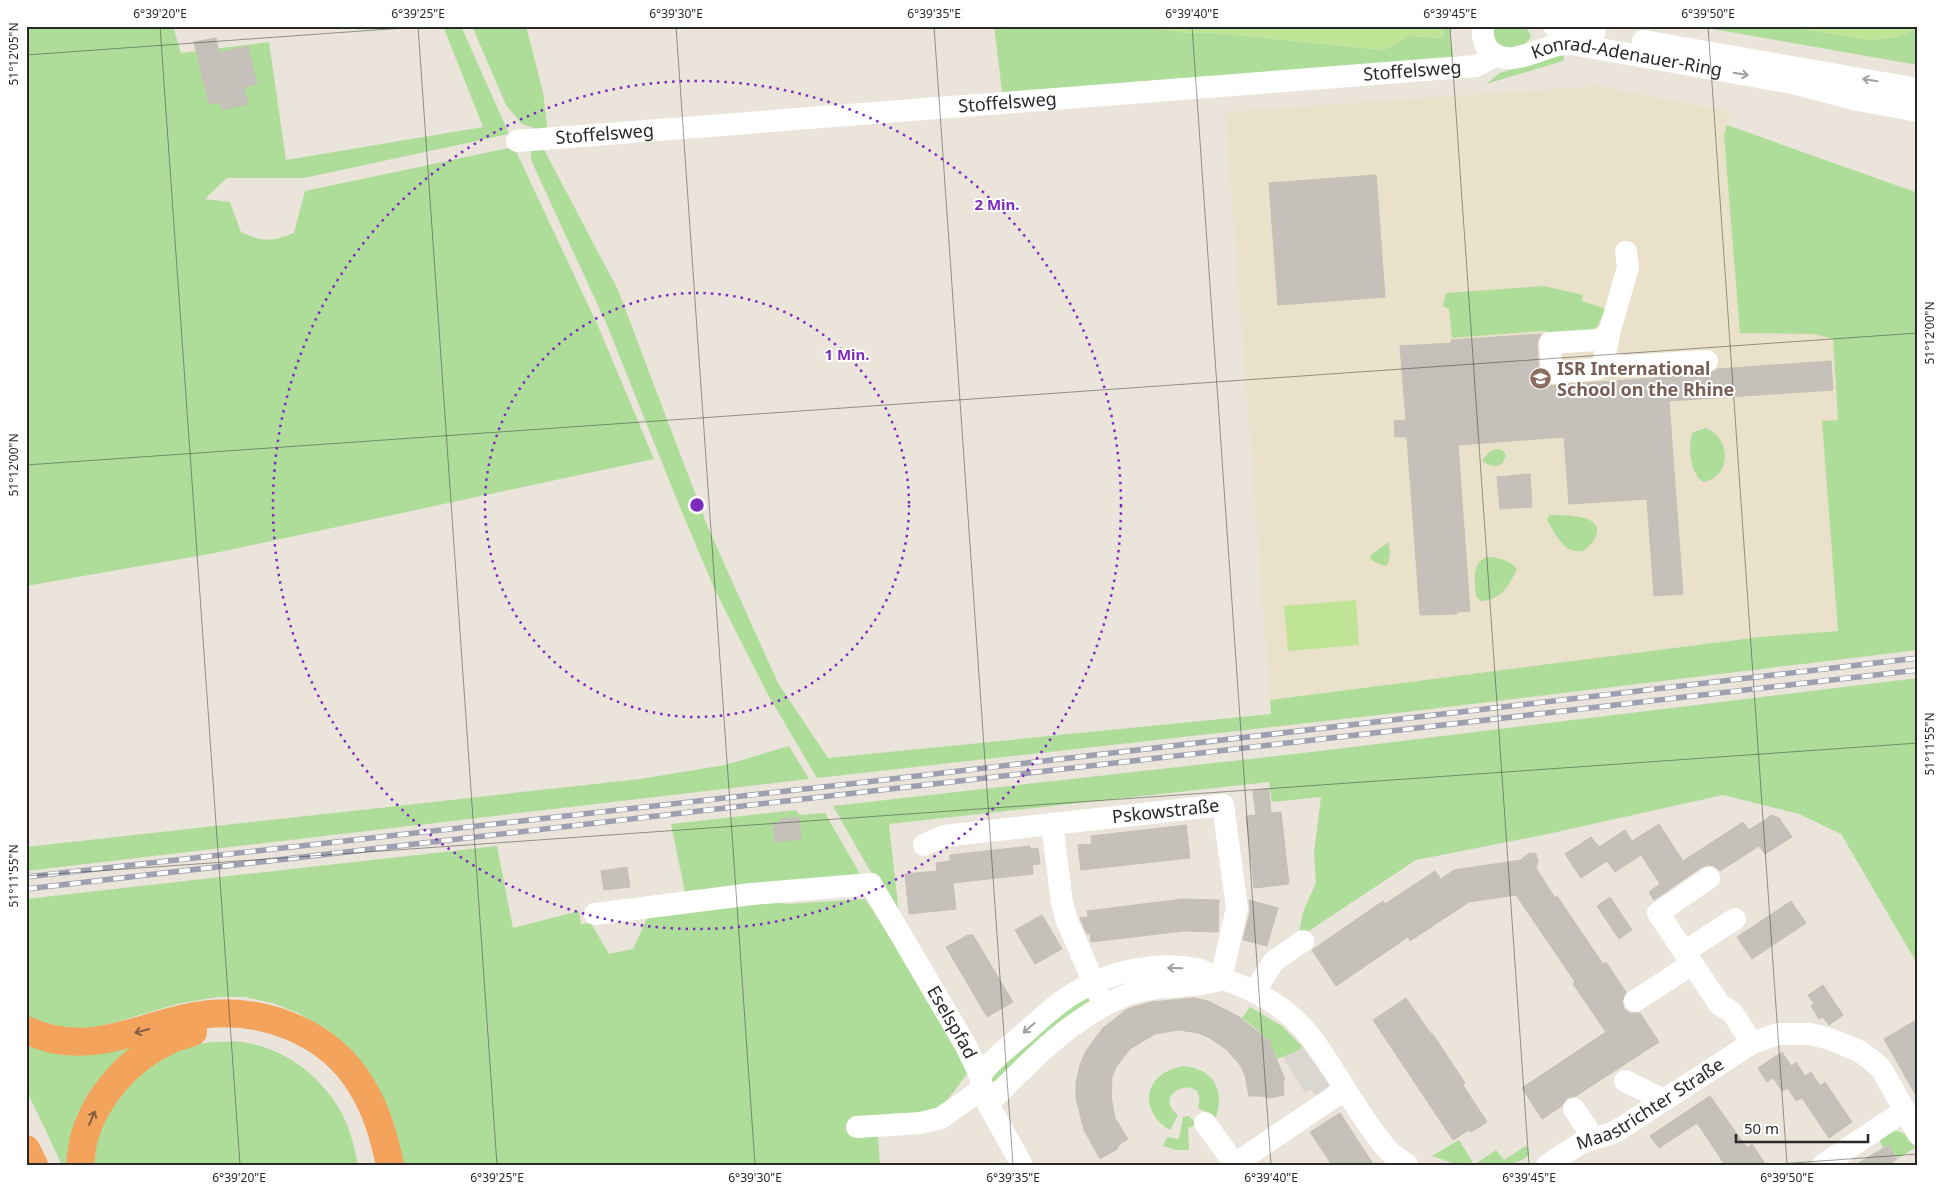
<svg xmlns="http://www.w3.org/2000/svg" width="1944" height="1191" font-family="'Noto Sans',sans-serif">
<rect width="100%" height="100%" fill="#eae4da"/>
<path fill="#eae1cb" d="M1599,86L1730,112L1724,135L1814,334L1833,339L1838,420L1822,422L1839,631L1760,637L1270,700L1225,112Z"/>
<path fill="#aedd9a" d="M26,26H173L181,53L269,42L286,160L483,127L443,26H461L509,134L304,178H227L205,199L230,202L241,232C262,242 272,242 294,233L305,191L514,147L598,326L654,459L215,553L26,586Z
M472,26H526L543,92L548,133L522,124L506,105Z
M994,26H1145L1185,33H1217L1384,50L1409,36L1443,38L1444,26H1451L1450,35L1453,61L1003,99Z
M1496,26H1520L1528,30L1531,37L1526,43L1507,49L1496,44L1492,32Z
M1696,26H1786L1868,40L1897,37L1918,28V65Z
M1563,53L1564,58L1563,61L1486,84L1500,73Z
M1727,125L1918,193V650L1423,710L817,778L767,693L715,590L679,505L607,325L531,160V151L540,142L618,290L709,530L778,683L828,758L1271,714L1270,700L1760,637L1838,631L1822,421L1838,420L1833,339L1814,334L1740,333L1724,135Z
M1544,286L1583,295L1582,301L1606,309L1597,327L1584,334L1548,337L1546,331H1542L1452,338L1449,309L1443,306L1446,293Z
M1706,428C1731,438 1732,476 1704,482C1690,476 1687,444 1693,432Z
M1496,449C1501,449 1504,450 1506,456L1502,464C1496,468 1487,465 1482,461L1489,452Z
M1549,515C1560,515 1599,514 1597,531C1596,540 1590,546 1583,551C1563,554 1556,534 1547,520Z
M1389,542L1390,554L1388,564L1384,566L1373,561L1370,558L1371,555Z
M1487,557C1496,557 1513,561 1517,569C1509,586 1500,601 1480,601L1476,596C1475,582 1471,563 1487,557Z
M1918,678V965L1841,834L1799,814L1723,795L1543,835L1416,860L1298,938L1303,912L1316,883L1314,853L1321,797L1272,802L1269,782L889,824L900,923L833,806L1320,751Z
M789,746L809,779L26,871V847L640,779L725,765Z
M796,810L800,815L825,813L860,874L686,897L671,824Z
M497,846L513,928L579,911L581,924L591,923L609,954L633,949L650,912L762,899L786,904L865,899L921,984L969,1071L940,1110L878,1134L880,1165H400L343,1044L324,1028L298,1013L272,1003L245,997H217L177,1004L86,1031L57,1029L26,1019V899Z
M1087,996L1090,999L1091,1004L995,1081H990L1004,1058Z
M1250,1007L1282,1026L1302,1046L1298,1051L1277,1059C1270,1041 1259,1030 1242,1018Z
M152,1038L72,1165H62L26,1089V1039Z
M212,1042C222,1042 233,1041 243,1042C284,1048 320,1075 340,1110C350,1127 354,1146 358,1165H92C93,1156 93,1146 96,1138C109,1097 141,1062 182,1048C192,1045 202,1044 212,1042Z
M1183,1066C1213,1069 1225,1089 1216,1117L1198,1108C1209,1071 1148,1091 1178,1115L1170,1130C1149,1119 1140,1092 1161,1075C1168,1070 1175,1068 1183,1066Z
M1189,1116L1198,1125L1188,1128L1189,1150H1176L1163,1146L1167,1137L1179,1139L1183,1117Z
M1893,1131C1905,1131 1910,1138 1915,1148L1898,1158L1889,1145L1883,1148L1879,1139Z
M1459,1140L1472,1161L1471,1165L1455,1164L1432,1156Z
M1526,1146L1528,1148L1529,1155C1516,1167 1490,1165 1474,1165L1496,1150L1504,1160Z"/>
<path fill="#c0e496" d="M1145,26H1444L1443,38L1409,36L1384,50L1217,33H1185Z
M1786,26H1918V28L1897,37L1868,40Z
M1356,600L1359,645L1288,651L1284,606Z"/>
<path fill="#dad7d1" d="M1302,1046L1329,1084L1328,1088L1319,1100L1311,1089L1305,1093L1283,1057L1298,1051Z"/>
<path fill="#c5c0ba" stroke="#c5bfb4" d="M216,38L219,53L248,46L257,84L244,87L248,104L222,110L220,102L209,104L194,42Z
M1376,175L1385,297L1278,305L1269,183Z
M1541,334L1537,344L1539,374L1545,386L1708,374L1717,369L1831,361L1833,390L1669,401L1683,594L1654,596L1647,499L1569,504L1564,437L1458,445L1470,611L1457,612V614L1420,615L1407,437H1395L1394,421L1406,420L1400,346L1451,343V340Z
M1530,474L1532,507L1500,509L1497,477Z
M1269,789L1271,813L1281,812L1289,884L1254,888L1246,816L1256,815L1253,791Z
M1772,815L1779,818L1792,837L1765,854L1759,846L1720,871L1714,866L1708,865L1702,867L1654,900L1649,892L1660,884L1641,855L1615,872L1607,861L1581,878L1565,854L1591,837L1599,847L1625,830L1632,841L1659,824L1683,861L1743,822L1749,830Z
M799,817L801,839L775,842L773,824L780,823V819Z
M1186,825L1190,858L1081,870L1078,845L1092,844L1091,836Z
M1030,846V849L1038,848L1040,864L1032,865L1033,874L953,883L956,909L909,914L905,874L937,871L936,863L950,861V855Z
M1529,853L1536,854L1538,861L1536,868L1555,898L1557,896L1603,964L1606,962L1626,992L1622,1001L1624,1009L1630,1013H1640L1659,1042L1576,1096L1567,1098L1562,1106L1542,1119L1522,1088L1606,1032L1573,984L1575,982L1516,895L1469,902L1410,941L1408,937L1336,986L1312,950L1383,901L1385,904L1435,871L1441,879L1454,870L1521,860Z
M627,867L630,887L604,890L601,871Z
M1610,897L1632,930L1619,939L1597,906Z
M1183,899L1219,900L1218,932L1184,931L1091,942L1090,933L1087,934L1080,918L1088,917L1087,911Z
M1249,900L1278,908L1267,946L1243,940L1250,911Z
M1791,901L1806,923L1752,959L1737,937Z
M1042,915L1062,949L1035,964L1015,930Z
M968,935H973L1013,1002L987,1017L946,947Z
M1823,985L1843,1015L1829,1025L1823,1017L1819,1019L1811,1006L1814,1004L1808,995Z
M1194,998L1208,1001L1238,1016L1269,1041L1285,1080H1283L1284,1095L1270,1098L1261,1096H1249L1245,1075L1240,1065L1227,1050L1208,1037L1198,1033L1179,1030L1155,1034L1130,1049L1116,1067L1112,1077L1111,1097L1115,1118L1128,1139L1120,1144L1116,1150L1100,1159L1084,1130L1076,1098V1083L1080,1065L1086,1051L1103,1028L1127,1009L1151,1002Z
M1406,998L1431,1034L1432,1033L1465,1083L1463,1085L1487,1122L1471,1132L1469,1130L1453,1140L1373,1020Z
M1918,1019V1099L1884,1039Z
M1782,1052L1791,1066L1796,1062L1805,1076L1811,1072L1820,1086L1825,1082L1852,1122L1829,1138L1802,1098L1796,1101L1788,1088L1782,1091L1773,1078L1767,1082L1758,1068Z
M1710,1096L1747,1148L1752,1144L1766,1165H1725L1697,1123L1659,1148L1650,1136Z
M1340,1113L1358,1141L1374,1165H1332L1310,1132Z
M1889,1145L1897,1159L1890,1164L1855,1165Z"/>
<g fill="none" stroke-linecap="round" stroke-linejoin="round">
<g stroke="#fff" stroke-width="22">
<path id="s1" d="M1483,26C1482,36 1483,44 1490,51C1508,68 1537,50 1557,45C1561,44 1567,44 1572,44L1793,83L1858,100L1918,111"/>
<path d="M1554,26L1594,33"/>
<path d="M1643,41L1918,89"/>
<path id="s2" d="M517,141L1476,66L1495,56"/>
<path d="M1610,330L1603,364L1597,369L1552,373L1550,343L1597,340L1605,337L1610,330L1628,267L1626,252"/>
<path d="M1603,364L1626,366L1707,361"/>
<path d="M1052,824L1062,903L1067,921L1100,997"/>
<path id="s3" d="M924,845L944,836L1223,805L1237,908L1221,979"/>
<path d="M1709,878L1658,913L1720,1005L1732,1012L1752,1043"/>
<path id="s4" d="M595,914L752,894L871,884L966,1046L980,1075L982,1089L988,1104L1022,1165"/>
<path d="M1684,952L1735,919"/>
<path d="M1254,992L1274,961L1303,941"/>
<path d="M1635,1001L1692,964"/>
<path d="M980,1075C993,1058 1011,1045 1027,1031C1041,1018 1055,1005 1071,995C1107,972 1155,961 1197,969C1207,972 1216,977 1226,980C1254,990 1282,1005 1302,1027C1327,1055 1344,1090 1366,1121C1373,1131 1380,1142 1389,1151C1394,1156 1401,1160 1407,1165"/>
<path d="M1625,1081L1664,1100"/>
<path d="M988,1104C1030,1061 1080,1008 1139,991C1166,984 1195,989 1221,979"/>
<path d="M1574,1109L1587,1128L1589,1140"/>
<path d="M1205,1123L1235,1164L1344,1090"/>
<path d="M857,1127L921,1123L941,1118L982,1089"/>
<path id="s5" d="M1547,1165L1581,1143L1615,1132L1752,1043L1778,1034H1810L1827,1038L1859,1051L1873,1061L1882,1070L1918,1134"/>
<path d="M1823,1165L1904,1111"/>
</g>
<path stroke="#f3a35c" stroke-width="28" d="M26,1030C88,1059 135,1027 195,1016C258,1005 329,1030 362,1087C377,1111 384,1137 390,1165
M26,1149L34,1165
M80,1165C81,1156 82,1146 84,1138C96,1096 129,1059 168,1041C176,1037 185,1035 193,1032"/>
<defs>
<path id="rail" d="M26,877L849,784L1918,658
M26,889L1918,670"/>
</defs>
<use href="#rail" stroke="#9ea0b1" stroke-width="5.5"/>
<use href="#rail" stroke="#fff" stroke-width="4" stroke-dasharray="11" stroke-linecap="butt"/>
</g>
<defs><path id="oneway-shaft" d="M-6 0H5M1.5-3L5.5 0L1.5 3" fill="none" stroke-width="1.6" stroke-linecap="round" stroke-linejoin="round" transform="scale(1.25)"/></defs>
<g stroke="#9e9e9e">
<use href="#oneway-shaft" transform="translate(1741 74) rotate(10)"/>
<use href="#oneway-shaft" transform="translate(1870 80) rotate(-170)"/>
<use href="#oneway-shaft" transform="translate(1175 968) rotate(-178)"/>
<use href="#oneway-shaft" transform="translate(1029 1028) rotate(139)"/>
</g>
<g stroke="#835f3f">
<use href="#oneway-shaft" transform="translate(142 1031) rotate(165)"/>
<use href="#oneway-shaft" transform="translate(92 1118) rotate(-67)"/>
</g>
<path fill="none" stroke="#282828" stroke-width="1" stroke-opacity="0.45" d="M160,26L240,1165M418,26L497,1165M676,26L755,1165M934,26L1013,1165M1192,26L1271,1165M1450,26L1529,1165M1708,26L1787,1165M26,55L431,26M26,465L1918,333M26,876L1918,743M1765,1165L1918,1154"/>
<g fill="none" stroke="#7b2cbf" stroke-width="2.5" stroke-dasharray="2.5 5">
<circle cx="697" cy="505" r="212"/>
<circle cx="697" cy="505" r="424"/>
</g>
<defs>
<symbol id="school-disc" viewBox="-11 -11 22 22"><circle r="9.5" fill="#8d6e63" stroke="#fff"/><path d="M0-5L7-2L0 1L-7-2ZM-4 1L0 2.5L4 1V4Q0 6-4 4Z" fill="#fff"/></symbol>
</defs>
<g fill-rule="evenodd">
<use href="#school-disc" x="1528" y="366" width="25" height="25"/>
</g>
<g text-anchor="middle" stroke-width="4" stroke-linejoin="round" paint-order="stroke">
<g font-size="18" fill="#282828" stroke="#fff">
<text dy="6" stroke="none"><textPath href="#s1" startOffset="168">Konrad-Adenauer-Ring</textPath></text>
<text dy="6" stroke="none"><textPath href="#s2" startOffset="898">Stoffelsweg</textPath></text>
<text dy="6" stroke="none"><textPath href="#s2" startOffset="492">Stoffelsweg</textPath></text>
<text dy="6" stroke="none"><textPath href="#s2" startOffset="88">Stoffelsweg</textPath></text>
<text dy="6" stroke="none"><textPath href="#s3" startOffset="245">Pskowstraße</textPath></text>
<text dy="6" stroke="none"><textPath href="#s4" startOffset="438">Eselspfad</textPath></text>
<text dy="6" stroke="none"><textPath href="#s5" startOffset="120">Maastrichter Straße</textPath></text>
</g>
<g font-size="18" font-weight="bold" fill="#785e54" stroke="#fff" text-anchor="start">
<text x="1557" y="375">ISR International<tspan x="1557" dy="21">School on the Rhine</tspan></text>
</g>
</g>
<circle cx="697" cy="505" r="8" fill="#7b2cbf" stroke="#fff" stroke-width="2.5"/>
<g font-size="15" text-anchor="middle" font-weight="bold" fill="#7b2cbf" stroke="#fff" stroke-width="4" stroke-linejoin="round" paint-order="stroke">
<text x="997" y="210">2 Min.</text>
<text x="847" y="360">1 Min.</text>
</g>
<rect width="1944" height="1191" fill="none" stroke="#ffffff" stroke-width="55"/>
<path d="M1736 1134v8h132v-8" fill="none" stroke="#282828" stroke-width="2.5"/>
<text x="1744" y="1134" font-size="15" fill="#282828" stroke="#ffffff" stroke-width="4" paint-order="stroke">50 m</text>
<rect x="28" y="28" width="1888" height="1136" fill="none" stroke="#282828" stroke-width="2"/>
<g font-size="12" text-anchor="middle" fill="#282828">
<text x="160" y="18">6°39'20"E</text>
<text x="418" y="18">6°39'25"E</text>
<text x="676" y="18">6°39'30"E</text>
<text x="934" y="18">6°39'35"E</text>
<text x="1192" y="18">6°39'40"E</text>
<text x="1450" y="18">6°39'45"E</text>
<text x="1708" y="18">6°39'50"E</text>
<text transform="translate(14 54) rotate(-90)" y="4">51°12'05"N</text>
<text transform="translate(1930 333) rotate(-90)" y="4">51°12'00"N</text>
<text transform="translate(14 465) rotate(-90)" y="4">51°12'00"N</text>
<text transform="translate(1930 744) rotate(-90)" y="4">51°11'55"N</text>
<text transform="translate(14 876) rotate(-90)" y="4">51°11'55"N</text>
<text x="239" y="1182">6°39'20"E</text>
<text x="497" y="1182">6°39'25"E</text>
<text x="755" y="1182">6°39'30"E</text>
<text x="1013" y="1182">6°39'35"E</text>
<text x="1271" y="1182">6°39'40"E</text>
<text x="1529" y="1182">6°39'45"E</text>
<text x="1787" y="1182">6°39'50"E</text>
</g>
</svg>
